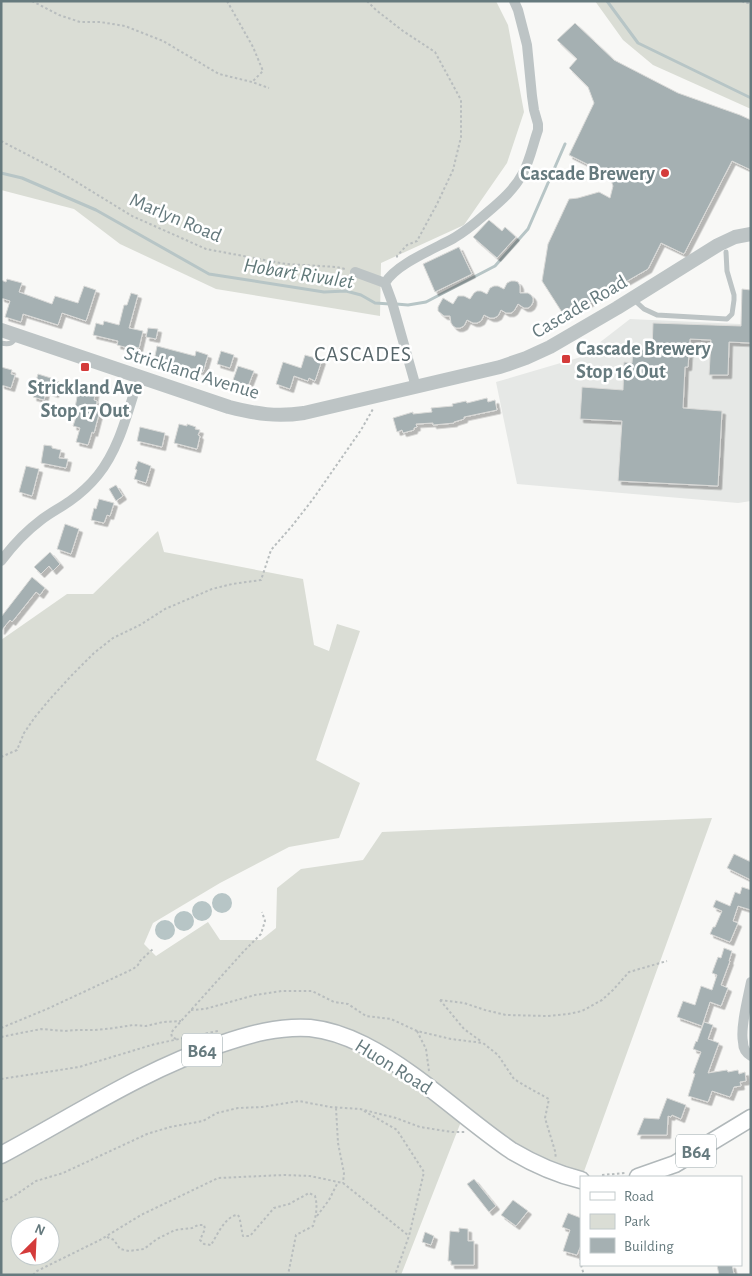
<svg xmlns="http://www.w3.org/2000/svg" width="752" height="1276" font-family="'Alegreya Sans',sans-serif">
<defs>
<filter id="shadow"><feDropShadow dx="3.5" dy="3.5" stdDeviation="0" flood-color="#0004"/></filter>
</defs>
<rect width="100%" height="100%" fill="#f8f8f6"/>
<path fill="#e6e8e6" d="M630,319L740,324L751,330V501L738,503L517,484L496,382L581,357Z"/>
<path fill="#daddd5" fill-rule="evenodd" d="M1,1H496L508,25L524,112L507,163L464,225L381,263L380,316L216,289L120,244L74,209L1,190Z
M595,1H751V109L653,65L623,40Z
M158,531L164,552L303,579L314,645L329,651L337,624L360,631L316,760L360,783L339,838L289,847L220,883L153,923L144,944L156,956L208,922L220,940H261L276,928L277,888L301,869L363,860L382,832L712,818L582,1177L563,1175L464,1114L401,1275H1V640L67,594H93ZM20,1226H50V1256H20Z"/>
<path fill="#b7c5c6" d="M212 903a10 10 0 1 1 20 0a10 10 0 1 1-20 0Z
M192 911a10 10 0 1 1 20 0a10 10 0 1 1-20 0Z
M174 921a10 10 0 1 1 20 0a10 10 0 1 1-20 0Z
M155 930a10 10 0 1 1 20 0a10 10 0 1 1-20 0Z"/>
<g fill="none" stroke-linecap="round" stroke-linejoin="round">
<path stroke="#b7c5c6" stroke-width="3" d="M607,1L638,43L751,98
M1,173L22,178L96,210L209,274L324,292L346,291L361,295L375,303L390,304
M396,304L408,305L426,302L495,266L528,229L565,144"/>
</g>
<path fill="#a5b0b2" stroke="#dadad8" filter="url(#shadow)" d="M575,23L614,60L678,93L740,115L751,120V170L732,161L684,254L661,243L648,269L565,317L542,281L548,244L569,199L578,198L599,192L610,198L613,186L609,175L569,155L594,103L588,87L569,68L577,59L557,40Z
M489,220L502,231L505,227L516,237L497,258L473,237Z
M459,247L472,274L435,292L423,264Z
M7,279L22,283L19,292L52,304L55,296L78,303L84,286L96,290L86,321L62,313L58,325L23,314L21,322L5,317L10,301L1,298V280L6,282Z
M511,281H515L518,282L520,286V293H528L531,295L533,298V302L531,306L528,308H524L518,304L514,311L511,313H506L501,310L498,316L494,318H490L484,315L481,321L477,323H473L467,320L464,326L460,328H456L453,326L451,323L450,316H444L438,311V307L443,298L453,304L458,296H464L470,299L474,293L477,291H481L487,294L490,288L494,286H498L504,289L507,283Z
M742,289L751,290V343L729,342L728,375H709L711,340L690,339L688,367H685L683,408L722,411L718,486L618,481L622,421L580,419L582,387L623,390L624,362L632,363L633,348L652,350L653,323L741,326Z
M131,293L138,295L129,328L143,331L139,348L133,347L132,349L117,345L118,341L93,335L96,323L103,325L104,321L119,325L124,305H127Z
M148,328L158,329L156,339L146,337Z
M157,346L195,356L196,351L208,355L203,372L164,361L163,363L154,361Z
M221,351L234,355L230,368L217,364Z
M305,355L322,360L315,381L309,378L308,381L294,376L290,389L276,384L283,362L301,368Z
M238,366L254,371L247,389L236,386L238,382L233,380Z
M1,367L12,370L11,374L15,375L11,388L1,385Z
M38,374L54,379V380L59,382L55,394L46,391L44,400L33,397L36,389L34,388Z
M85,387L96,389L94,400L97,401L96,408L100,410L94,433L92,432L88,445L76,442L80,428L73,426L79,408H75L78,391L84,393Z
M487,398L488,402L495,400L497,410L464,417V419L454,422V423L433,425V423L416,424L417,427L414,428V430L403,433L402,430L397,432L393,418L413,412V414L432,412L431,408L453,406L452,404L466,401L467,403Z
M179,424L187,426V424L196,427L195,429L200,430L198,435L200,436L197,449L174,443Z
M140,427L165,433L162,447L137,441Z
M44,445L52,446V448L61,450L59,458L68,459L66,468L41,463Z
M138,461L151,466L146,483L134,479L137,470L135,469Z
M26,466L39,469L32,496L19,492Z
M116,485L123,496L116,501L109,489Z
M99,499L114,503L110,516L107,515L104,523L91,520L94,508L96,509Z
M65,524L79,529L71,554L57,549Z
M50,552L60,564L53,571L49,566L41,574L34,567Z
M32,577L45,588L40,595L36,592L12,622L10,620L1,631V617Z
M734,854L751,862V880L727,868Z
M742,887L751,890V910L738,906L733,921L738,923L730,942L710,934L713,927H715L722,911L713,907L716,900L730,906L735,892L740,894Z
M724,948L732,951L729,961H730L721,985L728,988L721,1006L710,1002L702,1026L677,1017L683,1001L695,1005L701,986L712,990L717,975L712,973L718,957L721,958Z
M704,1022L713,1025L708,1039L719,1043L708,1073L727,1070L728,1072L738,1070L739,1074L745,1072L746,1081L740,1082L741,1086L734,1087L730,1097L712,1091L708,1102L688,1096L695,1074L693,1073L701,1052L693,1049L696,1041L697,1042Z
M667,1098L686,1105L681,1119L672,1115L671,1117L668,1116L667,1135H637L644,1118L659,1119Z
M474,1179L496,1206L489,1212L467,1184Z
M513,1200L528,1211L516,1226L501,1215Z
M568,1213L581,1218V1245L577,1255L563,1251L570,1230L562,1227Z
M459,1228L468,1229V1241H474V1265H451V1261H448L450,1231L459,1232Z
M425,1232L434,1236L431,1245L422,1242Z
M717,1265H732L734,1274L719,1275Z"/>
<g fill="none" stroke-linecap="round" stroke-linejoin="round">
<defs>
<path id="primary" d="M1,1155C74,1116 143,1070 221,1044C250,1034 279,1026 310,1028C329,1030 348,1037 364,1045C419,1073 462,1117 512,1151C534,1164 556,1174 581,1180
M638,1177L675,1164L751,1118"/>
</defs>
<use href="#primary" stroke="#b1b8ba" stroke-width="19"/>
<path stroke="#b8bdbe" stroke-width="2" stroke-dasharray="2.5 2.5" stroke-linecap="butt" d="M32,1L59,15L80,22H100L125,26L163,41L219,74L252,82L269,88
M227,1L253,47L263,71L252,82
M367,1L376,10L403,31L435,52L461,100V137L453,170L437,204L417,241L407,245L397,256V258
M742,1L745,3H751
M1,141L57,170L132,216L206,249L286,264L337,267L345,269
M1,757L17,750L24,733L35,717L50,699L72,675L94,653L113,638L140,625L165,609L212,589L232,584L261,580L271,550L292,526L313,499L361,430L373,409
M440,1000L464,1003L485,1010L506,1015L547,1016L568,1014L582,1011L602,1000L613,990L629,972L667,961
M440,1000L464,1029L482,1042
M191,1010L205,1009L255,995L282,991H312L334,1002L348,1004L366,1016L391,1019L417,1031L451,1039L483,1043L498,1055L514,1079L527,1087L549,1099L545,1118L555,1151L556,1159
M1,1028L47,1009L133,969L138,965L140,961L154,948
M417,1031L426,1049L429,1071
M1,1037L41,1029L65,1031L77,1030H95L114,1028L133,1025L146,1026L163,1022L181,1021
M176,1039L172,1037L171,1033L174,1029L244,951L261,934L265,921L262,912
M1,1079L79,1067L155,1044L218,1031
M336,1108L338,1143L344,1173L343,1183
M364,1111L397,1130L424,1172L409,1236L395,1275
M602,1175L625,1173
M1,1202L14,1196L36,1181L63,1173L147,1134L170,1127L203,1121L217,1113L238,1108L262,1107L299,1101L330,1107L360,1109L396,1118L420,1127L452,1132H465
M317,1216L329,1200L338,1182
M107,1237L114,1240L120,1249L129,1251L144,1249L157,1239L175,1230L192,1228L198,1225H204L205,1229L200,1240L204,1244L211,1245C217,1235 226,1215 238,1215C241,1220 241,1229 243,1236H250L274,1208L289,1204L309,1193L315,1196C318,1206 316,1216 313,1226L296,1235L288,1275
M581,1258L580,1261L581,1264
M581,1265L584,1275
M33,1275L37,1271L100,1240L141,1215L218,1178L284,1175L310,1176L343,1183L409,1236"/>
<path stroke="#bdc4c5" stroke-width="5" d="M633,299L644,309L657,315L727,319L732,314L734,300V295L727,271L726,252
M1,343C10,345 13,343 17,336"/>
<path stroke="#bdc4c5" stroke-width="10" d="M355,272L385,283
M416,387L392,302L385,283C396,264 434,249 454,238C464,232 473,225 482,217C497,204 513,192 523,173C530,160 533,144 538,130V124L534,110L532,96L527,45L518,10L514,1
M1,561C13,545 25,532 41,520C50,513 60,508 70,501C80,494 90,485 98,475C120,448 128,410 139,377
M751,982C748,997 740,1028 743,1042C743,1048 746,1053 751,1056"/>
<path stroke="#bdc4c5" stroke-width="14" d="M1,330L229,407C256,414 277,417 304,413L500,367L526,358L550,347L617,308L718,245L735,237L751,234"/>
<use href="#primary" stroke="#fff" stroke-width="16"/>
</g>
<g fill="#d43b3a" stroke="#fff" stroke-width="2">
<circle cx="665" cy="173" r="5"/>
<rect x="561" y="354" width="10" height="10" rx="2.5"/>
<rect x="80" y="362" width="10" height="10" rx="2.5"/>
</g>
<g text-anchor="middle" stroke-width="5" stroke-linejoin="round" paint-order="stroke">
<g fill="#fff" stroke="#94a2a5" stroke-width="1">
<rect x="182" y="1033.5" width="40" height="33" rx="4"/>
<rect x="676" y="1134.5" width="40" height="33" rx="4"/>
</g>
<g font-size="19" font-weight="bold" fill="#667a7e">
<text x="202" y="1057">B64</text>
<text x="696" y="1158">B64</text>
</g>
<g font-size="20" font-weight="bold" fill="#667a7e" stroke="#fff" text-anchor="end">
<text x="655" y="180">Cascade Brewery</text>
<text x="576" y="355" text-anchor="start">Cascade Brewery<tspan x="576" dy="23">Stop 16 Out</tspan></text>
<text x="85" y="394" text-anchor="middle">Strickland Ave<tspan x="85" dy="23">Stop 17 Out</tspan></text>
</g>
<g font-size="20" fill="#667a7e" stroke="#fff">
<text transform="translate(176 217) rotate(23)" y="7">Marlyn Road</text>
<text transform="translate(579 306) rotate(-30)" y="7">Cascade Road</text>
<text transform="translate(192 372) rotate(17)" y="7">Strickland Avenue</text>
<text transform="translate(394 1066) rotate(32)" y="7">Huon Road</text>
</g>
<g font-size="21" font-style="italic" fill="#607878" stroke="#fff">
<text transform="translate(299 273) rotate(9)" y="7">Hobart Rivulet</text>
</g>
<g font-size="21" letter-spacing="1" fill="#57666a" stroke="#fff">
<text x="363" y="361">CASCADES</text>
</g>
</g>
<rect width="752" height="1276" fill="none" stroke="#667a7e" stroke-width="5"/>
<rect x="580" y="1176" width="162" height="90" fill="#ffffff" stroke="#c2cacb"/>
<rect x="590" y="1192" width="25" height="8" fill="#ffffff" stroke="#c2cacb"/>
<text x="624" y="1201" font-size="15" fill="#667a7e">Road</text>
<rect x="590" y="1214" width="25" height="15" fill="#daddd5" stroke="#c2cacb"/>
<text x="624" y="1226" font-size="15" fill="#667a7e">Park</text>
<rect x="590" y="1238" width="25" height="15" fill="#a5b0b2" stroke="#c2cacb"/>
<text x="624" y="1251" font-size="15" fill="#667a7e">Building</text>
<g transform="translate(35 1241) rotate(24)"><circle r="24" fill="#ffffff" stroke="#c2cacb"/>
<path d="M0-4L9 19L0 12L-9 19Z" fill="#d43b3a"/>
<text y="-8" font-size="14" font-weight="bold" text-anchor="middle" fill="#667a7e">N</text>
</g>
</svg>
